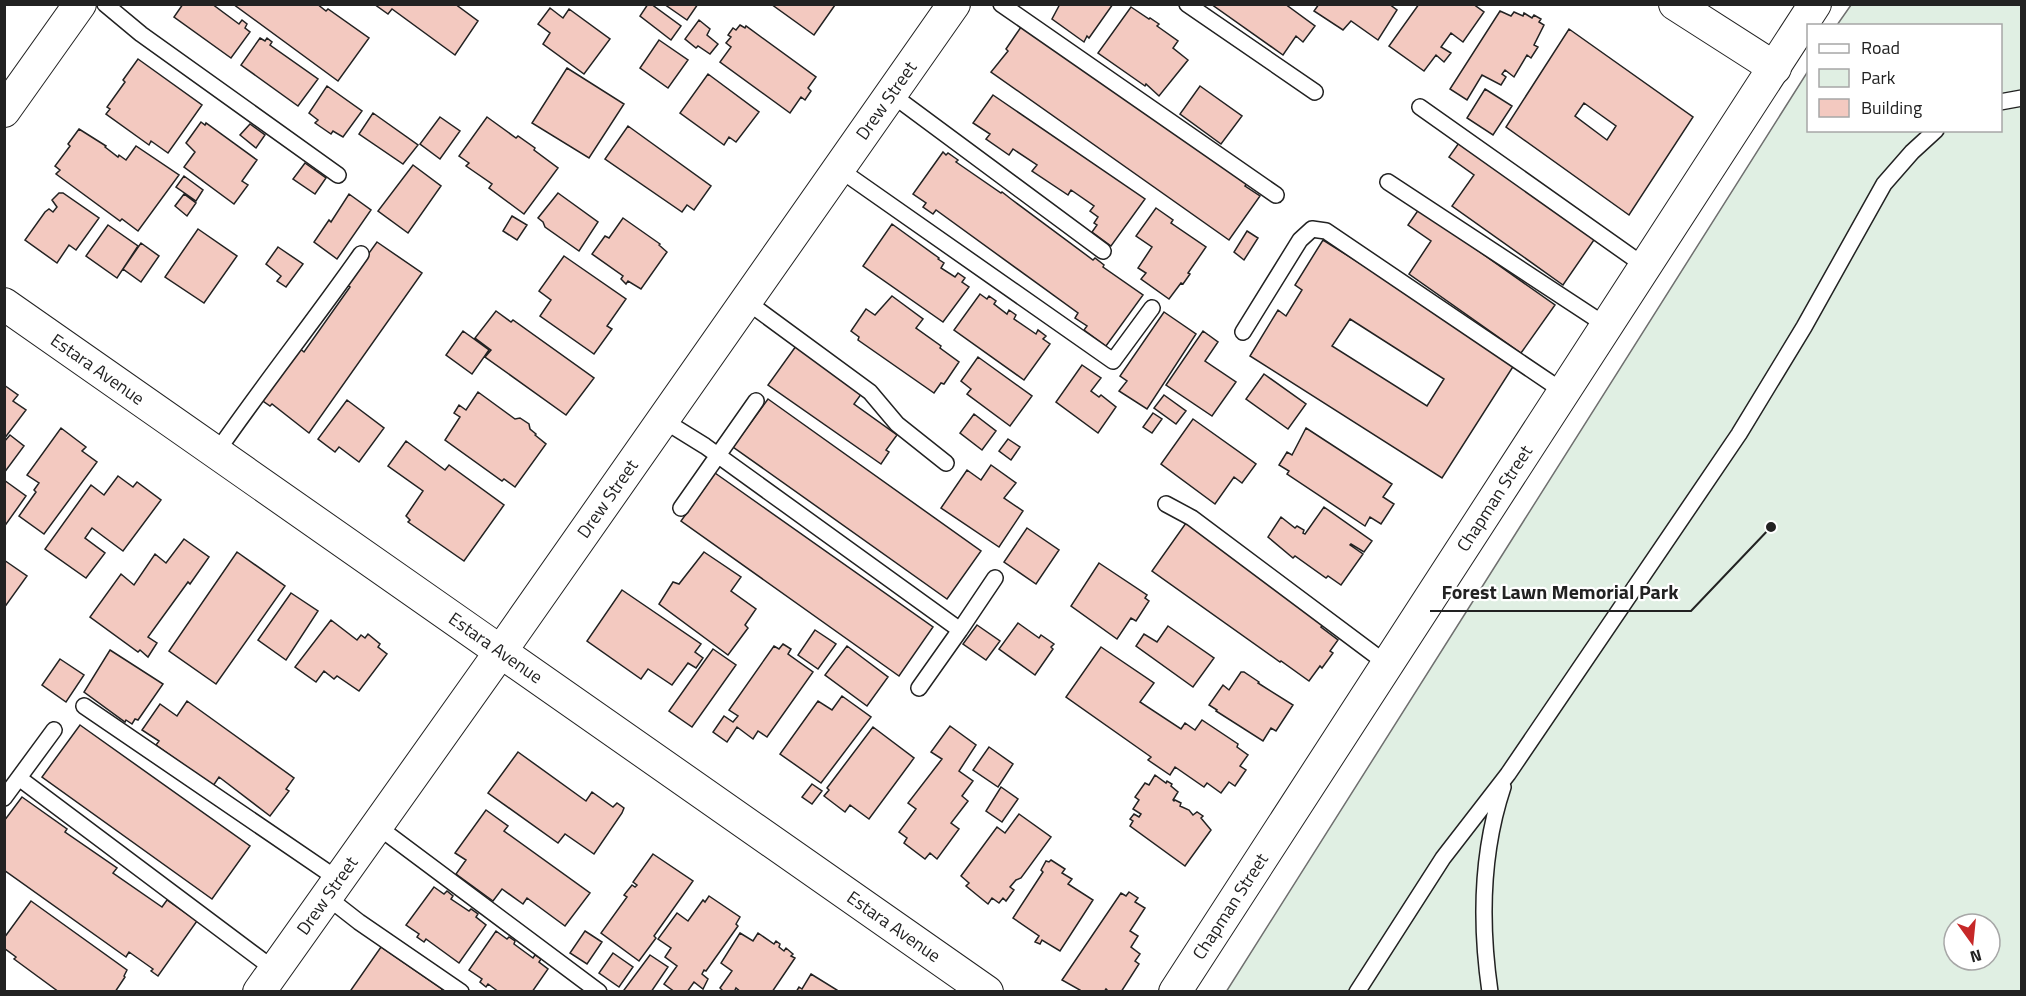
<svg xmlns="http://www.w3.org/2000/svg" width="2026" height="996" font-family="'Titillium Web',sans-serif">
<rect width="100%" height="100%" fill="#fff"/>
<path fill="#e0efe3" stroke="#6f6f6f" stroke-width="1.5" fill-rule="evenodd" d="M1851,5H2021V991L1226,992L1808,71V130H2000V26L1837,25ZM1954,924H1990V960H1954Z"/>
<path fill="#f3c9c0" stroke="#222" stroke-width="1.5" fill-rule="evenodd" d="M183,4H212L239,24L242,20L247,24L245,28L250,32L231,58L174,17Z
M233,4H317L326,11L328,9L369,38L338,81Z
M374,4H455L478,21L455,55L392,9L388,14Z
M648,4H651L681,26L671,40L640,16Z
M664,4H698L687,20Z
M771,4H839L835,5L814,35Z
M1060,4H1113L1089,38L1087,36L1084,42L1052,19Z
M1211,4H1285L1315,26L1303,42L1296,36L1283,55Z
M1319,4H1389L1397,10L1378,40L1351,21L1343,30L1314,11Z
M1419,4H1473L1484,12L1463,42L1451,33L1441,47L1451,53L1444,62L1436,55L1424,71L1389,46Z
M1131,7L1149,19L1150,18L1159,24L1157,26L1178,41L1173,48L1188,60L1159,96L1146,84L1145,86L1098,53Z
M550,8L563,18L569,9L610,39L584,74L543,44L550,33L538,24Z
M1500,11L1511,16L1514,12L1523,16L1524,13L1532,18L1534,15L1541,19L1539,22L1544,25L1534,45L1538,47L1531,58L1527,55L1514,77L1505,70L1502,74L1506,77L1501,85L1482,75L1467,100L1450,89Z
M699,20L710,29L707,35L718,44L710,54L698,46L696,48L685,39Z
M1023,24L1247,183L1245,186L1260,196L1229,240L991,72L1008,51L1006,49Z
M740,25L745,28L746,26L816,77L808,88L811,91L805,100L801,97L790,113L720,62L731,47L726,43L731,37L728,35L733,28L736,30Z
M1569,29L1693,117L1629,215L1506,127ZM1584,103L1616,126L1607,140L1575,116Z
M260,38L265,41L267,38L272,42L270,45L318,79L298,106L241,65Z
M659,40L688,60L668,88L640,68Z
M138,59L202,105L168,153L151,141L149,145L106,114L110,109L107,107L125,82L123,80Z
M567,68L624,104L589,158L532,123Z
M708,74L759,112L736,142L729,137L724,145L680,113Z
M327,86L362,111L343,137L333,131L331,134L315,123L318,120L309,113Z
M1200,86L1242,116L1221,144L1180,114Z
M1485,89L1512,106L1493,135L1467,118Z
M993,95L1145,199L1111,246L1092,232L1097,225L1094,223L1098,217L1090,211L1094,206L1071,190L1068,195L1032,171L1037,165L1013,149L1009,155L986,139L990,134L973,123Z
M373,113L418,145L403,164L359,134Z
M440,117L460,131L440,159L420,144Z
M487,117L516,138L518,136L535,148L534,150L558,168L524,214L489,188L492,184L466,166L469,163L459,156Z
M201,122L205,125L206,123L257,160L242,181L248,185L234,204L184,167L195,152L186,143Z
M250,124L265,135L256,148L240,135Z
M628,126L711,186L694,210L687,205L682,212L605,159Z
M79,129L106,146L105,147L118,157L119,155L126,160L136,146L179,175L138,231L122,219L120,221L56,174L60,170L55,166L70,146L68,144Z
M1461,140L1596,237L1563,285L1452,206L1474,175L1449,157Z
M943,152L946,155L948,153L958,160L956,162L1001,193L1002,192L1011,199L1093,260L1095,258L1104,265L1103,267L1143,295L1106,346L1084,330L1087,326L1075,318L1078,313L936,210L933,214L923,207L926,203L913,194Z
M305,163L326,178L315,194L293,179Z
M413,165L441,186L408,233L378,211Z
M184,176L203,190L196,201L176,187Z
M59,193H63L99,218L76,250L69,245L57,263L25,240L45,212L49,209L53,212L57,207L52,200Z
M558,193L598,222L579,251L545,227L543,222L538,218Z
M184,194L196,203L187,216L175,206Z
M349,194L371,210L337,259L314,242L329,220L331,222Z
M1156,208L1173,220L1171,223L1206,247L1188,273L1190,274L1183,284L1181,283L1169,299L1141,279L1146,273L1138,268L1152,247L1136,236Z
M1419,209L1555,305L1521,353L1409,274L1431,241L1408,225Z
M512,216L527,225L517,240L503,231Z
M623,218L660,244L659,245L667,252L641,289L628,281L626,284L621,279L623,276L592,254L605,236L609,238Z
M892,224L939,258L938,259L944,263L941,268L955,277L958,273L965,278L962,282L969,287L943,322L863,266Z
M108,225L138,246L117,278L86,256Z
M198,229L237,256L204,303L165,277Z
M1247,231L1258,238L1244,260L1234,252Z
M1323,240L1516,362L1442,478L1250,356L1278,310L1286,316L1302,290L1295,285ZM1350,319L1444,379L1427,406L1332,346Z
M377,242L422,273L309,433L272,404L270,406L260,399L299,348L304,352L350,287L346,285Z
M141,243L159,256L141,282L123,269Z
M278,247L303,264L286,287L277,281L281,276L266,264Z
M564,256L626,299L607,326L612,329L594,354L540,316L551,300L539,291Z
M980,294L987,299L989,296L996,301L994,304L1007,314L1009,310L1016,315L1014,319L1036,334L1038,330L1046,336L1043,339L1050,344L1024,380L954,330Z
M892,296L923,319L916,328L941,346L940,348L959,362L944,384L941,383L934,393L858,340L859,337L851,331L866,309L875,315Z
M496,311L511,322L513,320L594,378L566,415L485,357L491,350L475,338Z
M1164,312L1196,334L1147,409L1119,391L1127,381L1120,376Z
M463,331L489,350L472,374L446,355Z
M1203,331L1218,342L1205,361L1236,382L1212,416L1166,385Z
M796,346L862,393L854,404L897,435L886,450L889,452L881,464L768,385Z
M978,357L1032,396L1010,426L967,394L971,389L961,381Z
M1082,365L1101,378L1091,391L1099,397L1101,395L1116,407L1098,433L1056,402Z
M1264,374L1306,404L1288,429L1246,399Z
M4,385L18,395L13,401L26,410L4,439Z
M478,392L515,419L520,418L529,424L530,429L536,434L535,435L546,444L515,487L504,479L502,481L445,440L460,417L454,413L459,405L466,410Z
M1164,395L1186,411L1176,424L1154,408Z
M768,399L981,551L947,599L733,447Z
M347,400L384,428L359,462L339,447L335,452L318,439Z
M1153,413L1162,419L1152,433L1143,427Z
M974,414L996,431L982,450L960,433Z
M1193,419L1256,464L1242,483L1234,477L1215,504L1161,464Z
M61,428L86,447L82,451L97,462L44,534L19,516L36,492L34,490L39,483L27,475Z
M1306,428L1392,484L1383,497L1394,504L1381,524L1370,517L1365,526L1287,474L1289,471L1279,465L1287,452L1292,455Z
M10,435L24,446L4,473V442Z
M1008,439L1020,447L1011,460L999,451Z
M406,441L445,470L449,465L504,505L464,561L408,522L410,520L406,516L423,491L388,466Z
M991,465L1016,483L1004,498L1023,511L999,547L941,508L967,470L981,480Z
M715,473L933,627L899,676L681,521Z
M118,476L133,487L137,482L161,500L123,551L92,528L85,538L105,553L86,578L45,549L91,485L104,495Z
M4,480L26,496L4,527Z
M1324,507L1372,541L1364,552L1351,544L1350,545L1363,554L1341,585L1328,576L1326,578L1295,556L1293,558L1268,537L1281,517L1295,528L1297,526L1304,530L1303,533L1305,534Z
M1186,523L1324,623L1321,627L1338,640L1330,651L1333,653L1322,668L1320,666L1309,681L1281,661L1280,662L1152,571Z
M1027,528L1059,550L1036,584L1004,562Z
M184,539L209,557L190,584L188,582L148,637L157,643L148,657L140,650L138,652L90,617L121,574L134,585L155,554L166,563Z
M237,552L285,586L216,684L169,651Z
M704,552L741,577L731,591L756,609L745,625L748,628L728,655L659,604L673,582L679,584Z
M4,560L27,576L4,608Z
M1099,563L1147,595L1145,598L1149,601L1136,621L1131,618L1117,639L1071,606Z
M622,590L701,644L695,652L703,658L696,668L688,663L672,685L648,669L641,679L587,641Z
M291,593L318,611L286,660L258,640Z
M331,620L357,640L361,635L365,638L368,634L380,644L378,647L387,654L359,691L337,676L334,679L324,671L316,682L295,667Z
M1018,623L1039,638L1041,635L1054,644L1051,647L1053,649L1035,675L999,649Z
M977,625L1000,641L986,660L963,644Z
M1168,626L1214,658L1193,687L1136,646L1144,634L1157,642Z
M815,630L836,644L818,669L798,655Z
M783,644L791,649L788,654L813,672L767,737L758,731L753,739L737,727L727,742L713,732L724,716L733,722L738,716L729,710L774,646L779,649Z
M847,646L888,677L867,706L825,675Z
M1101,647L1154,683L1140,702L1181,729L1185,723L1195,730L1202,720L1238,744L1237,747L1248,755L1240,766L1246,770L1235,786L1229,782L1221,793L1207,783L1204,787L1175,767L1170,775L1148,760L1151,757L1066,697Z
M713,649L736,665L692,727L669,711Z
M110,650L163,684L138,720L135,719L132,724L126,720L125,722L84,692Z
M60,659L84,675L66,702L42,685Z
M1241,672H1244L1259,682L1258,683L1293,705L1276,731L1271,728L1263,741L1216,711L1217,710L1209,705L1223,685L1229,690Z
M842,696L871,717L821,783L780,754L818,701L832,710Z
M187,701L294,778L286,789L289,791L270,816L219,777L213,786L156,745L159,741L142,730L160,704L177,716Z
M80,725L250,846L212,899L42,777Z
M950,726L976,745L959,771L973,781L962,796L968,801L951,823L959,829L937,859L930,853L925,859L904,843L907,838L899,832L916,809L908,803L942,759L931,752Z
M873,727L914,758L869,819L850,805L845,812L824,796L829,790L827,788Z
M989,747L1013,764L998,787L973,770Z
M518,752L586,801L592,792L613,807L617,803L624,808L622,813L594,854L565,834L558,843L488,793Z
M1155,775L1166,783L1167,781L1172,784L1171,786L1178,792L1173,800L1174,801L1175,800L1181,803L1180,806L1189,810L1193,815L1197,812L1203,816L1201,818L1211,830L1185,866L1130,826L1133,821L1130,819L1134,814L1139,817L1141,814L1133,809L1139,800L1135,797L1145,783L1149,785Z
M812,784L822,791L812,804L802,797Z
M1001,787L1018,799L1002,822L986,811Z
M22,797L67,829L65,832L117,868L113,873L162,907L167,900L197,921L158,976L151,971L153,969L129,952L126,957L4,870V821Z
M486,810L508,826L504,831L590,893L565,926L527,898L523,904L502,889L493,901L456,874L466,860L455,853Z
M1019,814L1051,837L1021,878L1016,880L1010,887L1014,890L1006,901L1003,898L999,903L992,898L988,904L966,886L969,883L961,876L997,827L1005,833Z
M653,854L693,881L654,936L656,938L639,961L601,933L627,897L624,895L632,885L635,887L637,885L633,882Z
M1051,860L1065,869L1062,873L1072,879L1068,884L1093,900L1060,951L1042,940L1040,944L1035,942L1039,936L1013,918L1043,872L1041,870L1046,861L1049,862Z
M434,887L444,894L447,891L453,896L451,899L469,911L471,909L478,914L476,917L486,925L459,963L426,939L424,942L417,937L419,934L406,925Z
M1129,892L1138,898L1135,902L1145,908L1130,931L1138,936L1131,947L1140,954L1135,961L1139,964L1121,992H1109L1106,989L1104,992H1079L1080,990L1062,980L1121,893L1126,896Z
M709,896L740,917L736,924L738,926L706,971L704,970L702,974L708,979L703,989L694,982L687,992H675L664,984L677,966L665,957L671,948L658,939L677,913L688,921L703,900L705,902Z
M31,901L127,970L124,976L125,977L115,992H59L14,959L16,957L4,948V938Z
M496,931L507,939L509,937L515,941L514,944L533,958L535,955L541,959L539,962L548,969L532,992H499L488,984L486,987L480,982L482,979L469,970Z
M585,931L602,942L587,964L570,953Z
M740,933L753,941L758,933L774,944L776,941L780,944L779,947L784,951L786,948L793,954L791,956L795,958L772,992H741L736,988L734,992H724L720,988L732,971L721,963Z
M381,947L442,989L441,992H354L351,990Z
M613,953L633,967L619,987L599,973Z
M650,955L668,967L651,992H627L624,990Z
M811,974L837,990L836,992H796L799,987L802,989Z"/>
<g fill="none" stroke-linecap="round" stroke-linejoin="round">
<defs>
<path id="lane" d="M105,4L141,34L338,175
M1001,4L1276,195
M1187,4L1315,92
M891,94L1103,251
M2000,102L2022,98
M1420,107L1646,267
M839,169L1113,361L1152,308
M1388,182L1607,326
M746,301L870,392L897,424L946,463
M1243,332L1300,240L1312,229L1326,231L1564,392
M663,420L705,446L960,630L995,578
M216,453C263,385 314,321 361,254
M1166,504L1192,518L1387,664
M681,508L756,401
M919,688L960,630
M84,706L339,880
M19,778L275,970
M4,798L54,730
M377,826L599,992
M327,897L359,922L461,992
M1357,992L1443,858L1508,774L1739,434L1804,327L1884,184L1912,152L1936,130
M1490,992C1480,923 1481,853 1503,787"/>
<g id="street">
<path d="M1675,4L1775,68"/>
<path d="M4,111L80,4"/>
<path id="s1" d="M4,304L987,992"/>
<path id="s2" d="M259,992L501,651L954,4"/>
<path id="s3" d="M1175,992L1815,4"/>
</g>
</defs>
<use href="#lane" stroke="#222" stroke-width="18"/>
<use href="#street" stroke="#222" stroke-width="34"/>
<use href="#lane" stroke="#fff" stroke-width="15"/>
<use href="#street" stroke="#fff" stroke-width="32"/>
</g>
<g text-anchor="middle" stroke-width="4.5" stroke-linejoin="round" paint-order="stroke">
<g font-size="18" fill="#222" stroke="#fff">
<text dy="6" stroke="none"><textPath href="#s2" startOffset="1090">Drew Street</textPath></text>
<text dy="6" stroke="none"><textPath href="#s1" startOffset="114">Estara Avenue</textPath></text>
<text dy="6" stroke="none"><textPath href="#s3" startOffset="588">Chapman Street</textPath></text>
<text dy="6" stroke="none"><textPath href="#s2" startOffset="604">Drew Street</textPath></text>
<text dy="6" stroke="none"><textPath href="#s1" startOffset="600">Estara Avenue</textPath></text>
<text dy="6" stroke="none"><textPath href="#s2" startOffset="118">Drew Street</textPath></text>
<text dy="6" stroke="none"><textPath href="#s3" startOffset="102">Chapman Street</textPath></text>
<text dy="6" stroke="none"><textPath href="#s1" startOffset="1086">Estara Avenue</textPath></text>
</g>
</g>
<path fill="none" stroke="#222" stroke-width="2" d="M1771 527L1691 611H1430"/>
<circle fill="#222" stroke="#fff" stroke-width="2" cx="1771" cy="527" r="6"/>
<g font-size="20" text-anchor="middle" font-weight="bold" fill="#222" stroke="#fff" stroke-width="4.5" stroke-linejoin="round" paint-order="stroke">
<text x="1560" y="599">Forest Lawn Memorial Park</text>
</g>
<rect width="2026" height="996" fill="none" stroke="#222222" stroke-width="12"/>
<rect x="1807" y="24" width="195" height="108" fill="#ffffff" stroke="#a7a7a7" stroke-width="1.5"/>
<rect x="1819" y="44" width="30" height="9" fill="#ffffff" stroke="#a7a7a7" stroke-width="1.5"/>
<text x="1861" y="54" font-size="18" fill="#222222">Road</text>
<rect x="1819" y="69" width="30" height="18" fill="#e0efe3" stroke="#a7a7a7" stroke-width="1.5"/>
<text x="1861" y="84" font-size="18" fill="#222222">Park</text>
<rect x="1819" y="99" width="30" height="18" fill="#f3c9c0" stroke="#a7a7a7" stroke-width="1.5"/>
<text x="1861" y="114" font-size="18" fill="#222222">Building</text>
<g transform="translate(1972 942) rotate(165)"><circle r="28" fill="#ffffff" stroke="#a7a7a7" stroke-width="1.5"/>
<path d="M0-4.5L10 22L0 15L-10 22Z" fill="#c62828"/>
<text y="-9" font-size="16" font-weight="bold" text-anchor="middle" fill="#222222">N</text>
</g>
</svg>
